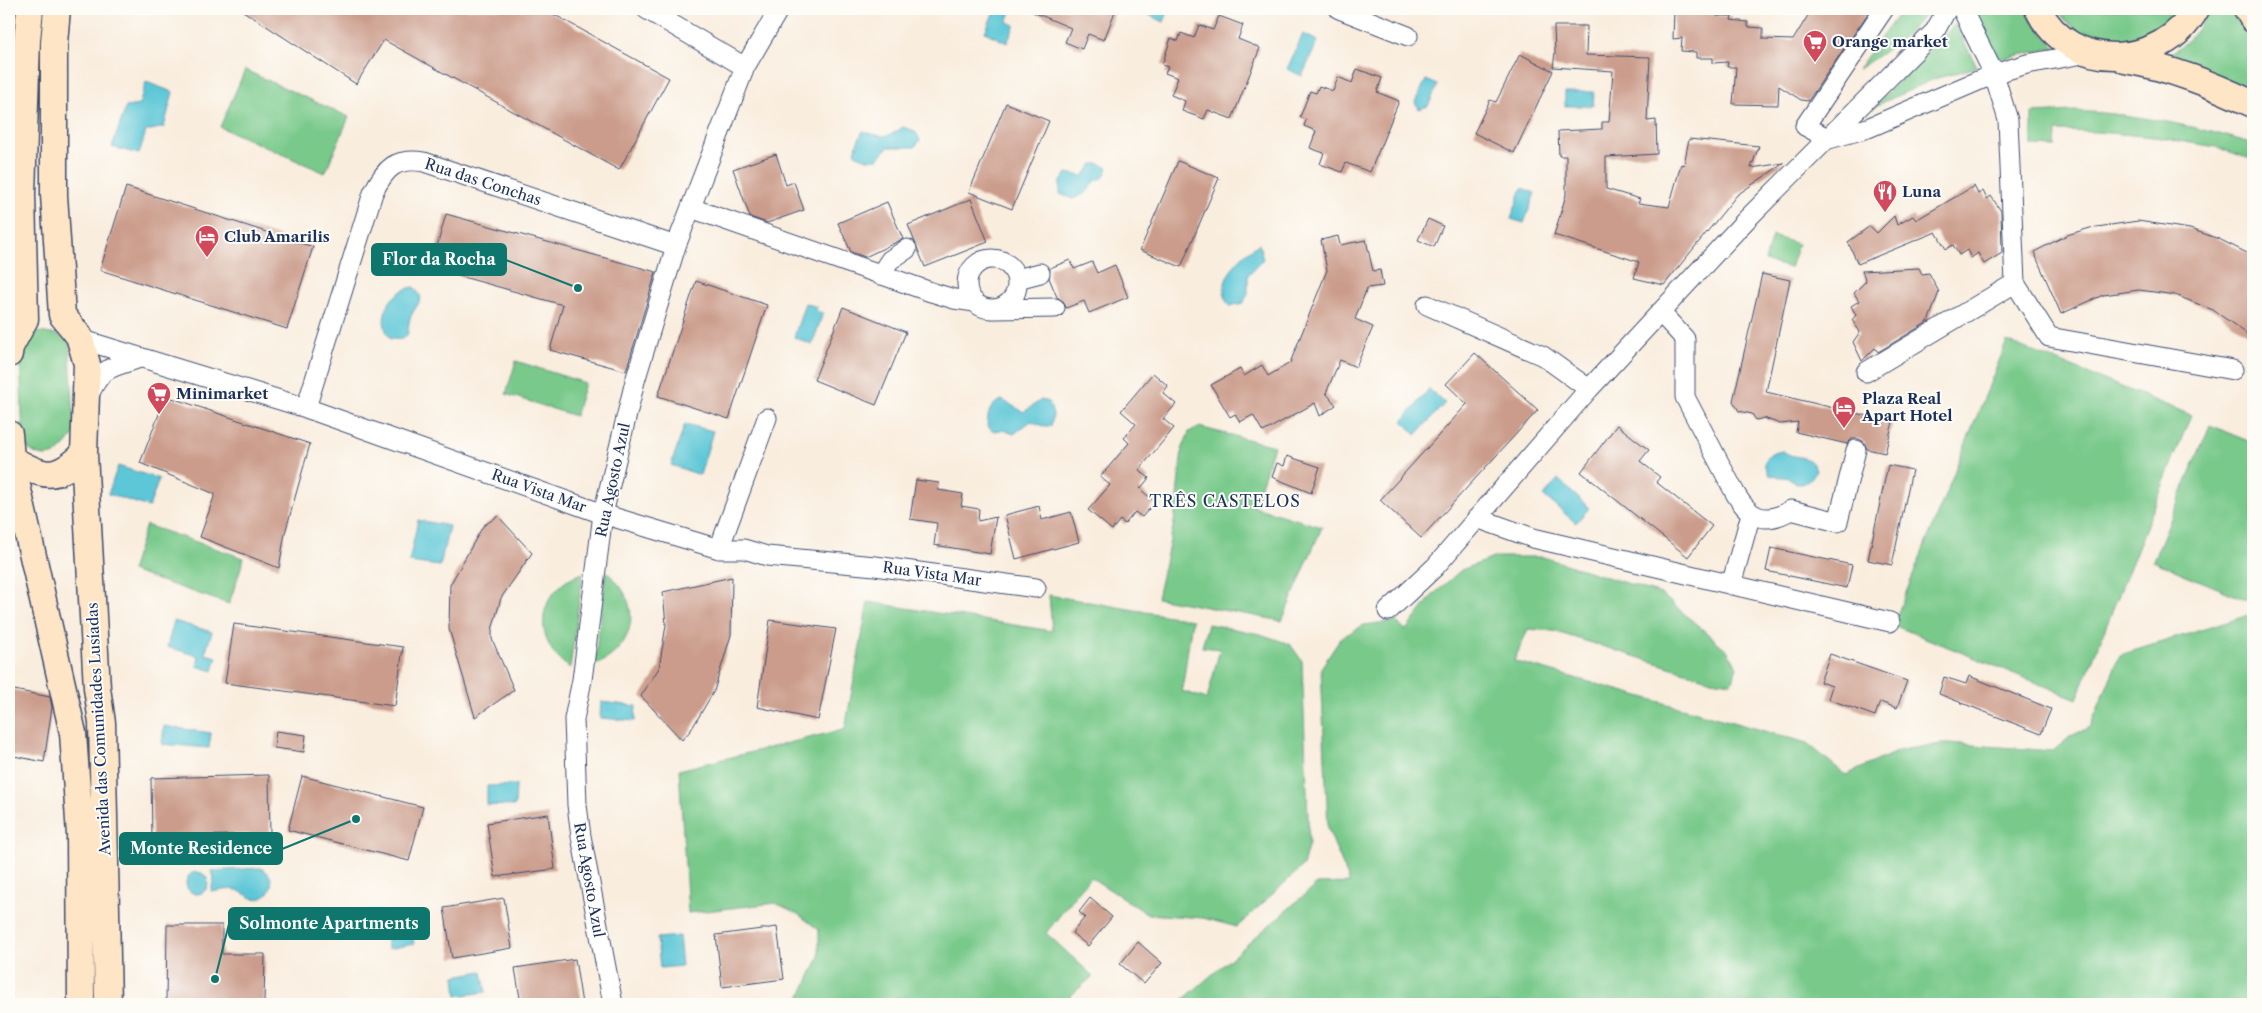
<svg xmlns="http://www.w3.org/2000/svg" width="2262" height="1013" font-family="'Libre Caslon Text',serif">
<rect width="100%" height="100%" fill="#fdfcf7"/>
<filter id="ink" filterUnits="userSpaceOnUse"><feTurbulence type="fractalNoise" baseFrequency=".02" numOctaves="2"/><feDisplacementMap in="SourceGraphic" scale="10" xChannelSelector="R" yChannelSelector="G"/><feConvolveMatrix kernelMatrix="1 2 1 2 8 2 1 2 1" color-interpolation-filters="sRGB"/></filter>
<filter id="wash" filterUnits="userSpaceOnUse"><feTurbulence type="fractalNoise" baseFrequency=".0096" numOctaves="4" result="noise"/><feDisplacementMap in="SourceGraphic" scale="20" xChannelSelector="R" yChannelSelector="G"/><feGaussianBlur stdDeviation="1.12" result="paint"/><feColorMatrix in="noise" values="0 0 0 0 0 0 0 0 0 0 0 0 0 0 0 0 0 1.4 0 .05"/><feComposite in="paint" operator="in"/></filter>
<g filter="url(#wash)">
<rect width="100%" height="100%" fill="#f9edde"/>
<path fill="#78c98a" stroke="#4a7c74" d="M1902,9H1931C1910,34 1885,52 1858,69Z
M1972,9H2025L2029,17L2056,48L1998,59Z
M2057,9H2179C2169,20 2159,29 2146,36C2117,50 2073,37 2057,9Z
M2210,9H2233L2253,39V93L2159,57C2183,51 2199,30 2210,9Z
M1955,24L1977,67L1934,79L1873,107Z
M245,70L349,117L325,173L220,127Z
M2074,111C2136,114 2194,125 2253,144V160L2216,147L2154,137L2097,132L2056,131L2055,147L2032,146V113Z
M1772,236L1798,244L1790,268L1765,261Z
M38,332L59,335L69,341L75,432C62,455 44,466 23,444L20,350L25,339Z
M2007,341L2191,415L2077,699L1893,625Z
M516,361L585,383L575,416L506,394Z
M2210,425L2253,443V603L2153,561Z
M1199,427L1274,446L1254,507L1322,527L1282,621L1157,598L1174,523L1182,450L1189,432Z
M146,525L244,558L229,604L131,571Z
M1496,557H1543L1661,594L1728,651L1737,667L1731,683L1711,680L1553,631L1528,629L1514,661L1807,743L1846,775L1901,750L1948,743L2053,751L2071,736L2090,727L2120,655L2253,614V1004H1178L1317,884L1350,883L1328,829L1321,668L1341,638L1364,625L1395,621L1406,630L1433,595L1461,570Z
M606,572C644,602 637,647 594,666Z
M583,573L570,668C530,641 536,589 583,573Z
M1049,595L1192,620L1182,691L1207,699L1220,649L1202,647L1208,624L1260,634L1290,644L1302,661L1309,843L1303,866L1237,927L1203,918L1148,914L1090,877L1046,933L1093,976L1068,998L1073,1004H797L819,957V930L798,914L776,903L688,913L679,770L845,729L868,602L1052,631Z"/>
<path fill="#5dc7d7" stroke="#3c7b9a" d="M995,9H1012L1007,22L1015,25L1007,43L985,32Z
M1151,9H1169L1164,22L1149,15Z
M1303,34L1318,41L1302,76L1287,69Z
M1426,80L1438,85L1428,106L1419,109L1415,102Z
M146,82L173,92L164,127L146,131L139,154L112,147L126,107L139,105Z
M1565,92H1594L1593,106H1565Z
M903,127L915,131L920,140L915,147H888L878,159H867L855,154L857,143L863,131C881,137 887,139 903,127Z
M1093,164H1100L1108,168L1103,178L1096,180L1086,193L1073,199L1060,194V183L1067,173L1083,176Z
M1522,188L1535,193L1524,223L1511,219Z
M1259,244L1263,259L1248,275V294L1243,303L1229,306C1213,282 1240,256 1259,244Z
M414,287L421,297C419,305 414,309 411,316C405,328 415,342 391,339C375,320 389,290 414,287Z
M805,303L817,307L816,311L823,313L812,345L794,337Z
M1429,389L1445,403L1416,435L1403,421Z
M1002,400L1024,412L1041,400L1049,402L1053,415L1051,426H1043L1031,421L1014,434L1003,430L992,431L987,426C988,413 989,405 1002,400Z
M685,424L713,431L700,475L671,465Z
M1783,451C1795,461 1811,452 1816,471C1812,478 1805,487 1796,483C1794,482 1792,479 1789,478C1783,476 1776,478 1769,475L1764,464C1767,455 1773,452 1783,451Z
M118,466L159,479L149,507L108,494Z
M1558,479L1589,508L1576,523L1544,496Z
M418,520L449,526L440,566L409,562Z
M174,621L212,632L205,654L217,657L213,671L197,666L199,656L167,647Z
M601,702L636,706L635,721L600,718Z
M164,726L211,733L209,748L162,744Z
M516,785L515,806L487,805V786Z
M260,868C275,874 275,889 262,898C250,901 247,893 236,890C227,888 220,892 211,891L214,878L212,871Z
M186 883a11 11 0 1 1 22 0a11 11 0 1 1-22 0Z
M411,925L414,944L388,949L385,930Z
M679,936L682,966L660,968L657,938Z
M482,971L486,992L457,996L455,976Z"/>
<g id="blocks">
<path fill="#cb9c8b" d="M240,9H544L669,78L619,170L384,40L356,84Z
M1026,9H1116L1104,40L1088,34L1082,49L1065,42L1071,28Z
M1674,9L1717,10V16H1732L1731,20L1748,22V27L1763,28V39L1793,40L1812,9H1871L1808,101L1801,100L1779,86L1778,105L1733,104L1736,67H1727L1728,62L1713,63V58H1696V52L1681,51L1682,38L1673,39Z
M1219,16L1243,25L1238,39L1260,48L1232,119L1208,110L1204,119L1182,111L1185,101L1171,95L1178,78L1165,73L1168,67L1162,65L1171,38L1178,41L1181,33L1194,38L1199,25L1213,30Z
M1554,26H1587L1586,55L1650,57L1647,121L1656,120L1657,154L1606,157V189L1640,199L1638,203L1669,207L1681,164L1684,165L1689,139L1759,146L1751,168L1784,163L1737,195L1664,285L1634,278L1639,262L1554,235L1566,195V156H1559L1558,131L1602,129V122H1609L1613,71L1553,67L1555,53Z
M1520,54L1553,71L1514,153L1474,133L1490,100L1496,102Z
M1357,69L1382,78L1377,92L1399,101L1370,172L1346,163L1342,172L1320,164L1324,153L1310,148L1316,131L1304,126L1306,120L1300,117L1310,91L1316,93L1319,86L1333,91L1338,77L1352,83Z
M1006,103L1049,121L1012,209L969,192Z
M776,154L786,185L794,182L804,210L767,223L750,217L733,169Z
M1178,161L1219,178L1181,267L1140,250Z
M1974,186L1978,194L1983,191L1987,199L1991,196L2001,211L2002,253L1984,264L1978,253L1971,258L1967,250L1959,255L1953,245L1946,249L1936,232L1858,264L1848,242L1870,226L1877,233L1894,216L1897,225L1913,216L1916,220Z
M126,187L313,247L287,329L100,270Z
M971,199L988,242L925,267L908,225Z
M887,202L903,239L865,257L851,252L838,223Z
M446,214L656,272L626,371L550,350L563,305L431,268Z
M1428,219L1443,226L1434,247L1418,240Z
M2138,221L2190,229L2219,239L2253,256V338L2213,310L2175,295L2154,292L2139,290L2103,295L2061,314L2034,252L2067,235L2090,228Z
M1338,236L1340,245L1366,240L1373,271L1380,270L1383,286L1367,288L1355,319L1373,327L1356,367L1340,360L1326,393L1336,405L1320,416L1315,403L1263,432L1253,415L1240,422L1235,414L1230,417L1211,385L1240,369L1244,376L1262,365L1268,376L1290,363L1327,270L1321,240Z
M1070,260L1074,269L1092,262L1097,273L1115,265L1128,297L1089,313L1084,301L1066,308L1064,302L1057,297L1049,278L1050,268Z
M1919,268L1922,274L1929,273L1939,292L1928,322L1878,352L1875,348L1862,361L1853,342L1860,332L1852,320L1856,315L1851,306L1859,301L1854,293L1866,281L1862,271Z
M1762,274L1790,280L1766,392L1893,422L1885,453L1867,449L1864,442L1859,439H1852L1847,444L1796,432L1798,422L1780,424L1764,418L1756,420L1752,414L1739,411L1733,401Z
M696,281L767,305L729,419L658,396Z
M843,307L906,332L876,405L814,380Z
M1475,353L1538,410L1421,538L1380,500L1467,404L1446,384Z
M1153,373L1168,386L1163,393L1176,404L1163,419L1174,428L1139,470L1149,478L1140,489L1155,502L1142,517L1135,512L1125,524L1120,520L1112,530L1088,510L1110,485L1100,477L1129,443L1124,438L1136,424L1121,411Z
M166,396L310,444L285,533L279,568L200,537L215,494L140,463Z
M1617,425L1649,450L1640,461L1660,477L1656,482L1712,526L1688,557L1581,472Z
M1287,456L1320,467L1311,493L1272,477L1277,463L1284,466Z
M1888,465L1912,470L1892,565L1868,560Z
M916,480L939,483L938,490L963,494L961,506L979,509L978,521L996,517L990,554L934,545L937,523L910,519Z
M1039,506L1042,520L1071,512L1079,542L1016,559L1005,515Z
M498,516L532,553L501,598L492,630V639L514,690L475,717L449,629L450,585L483,526Z
M1771,548L1852,565L1847,588L1766,571Z
M732,577L731,635L714,691L691,730L682,740L641,696L659,668L666,625L663,592Z
M770,620L836,629L818,720L757,707Z
M234,624L403,647L395,706L225,683Z
M1830,654L1907,681L1897,708L1880,702L1875,716L1828,699L1832,686L1820,682Z
M1969,676L2051,709L2041,734L1939,694L1944,677L1966,684Z
M9,689L50,697L52,707L44,762L9,755Z
M276,731L306,735L304,752L274,748Z
M269,775L270,834L152,837L151,778Z
M302,776L423,807L409,861L288,830Z
M548,814L555,869L495,877L487,823Z
M504,898L512,948L452,958L444,908Z
M1090,898L1112,917L1088,946L1072,933L1085,917L1079,912Z
M167,925H222V954H265L264,1004H166Z
M777,927L784,979L722,987L716,935Z
M1138,942L1162,963L1144,984L1120,964Z
M575,959L582,1004H521L515,968Z"/>
</g>
</g>
<g filter="url(#ink)">
<use href="#blocks" fill-opacity="0" stroke="#3c4c71" stroke-width="1"/>
<g fill="none" stroke-linecap="round" stroke-linejoin="round">
<defs>
<path id="street" d="M646,9L745,67
M1339,9L1408,36
M1884,9L1805,126L1829,139L1868,128L1994,74L2027,64L2089,53
M1962,9L1994,74L2008,120L2015,283
M691,208L931,292L954,299L975,302
M967 284a25 25 0 1 1 50 0a25 25 0 1 1-50 0Z
M880,275L890,260L907,249
M1017,279L1040,273
M1427,305L1543,356L1589,389
M996,309L1055,308
M1660,312L1685,339V397L1735,493C1750,519 1765,525 1791,510L1838,522L1856,450
M79,336L90,342L306,408L603,514L719,549H744L767,556L875,566L1036,588
M1866,372L2015,283L2049,337L2233,370
M88,398C100,367 111,367 141,358
M306,408L373,193C385,168 396,157 424,162L676,246
M1477,518L1533,538L1890,622
M719,549L767,418
M1731,585L1751,514
M1388,611L1435,567L1589,389L1747,219L1935,31L1947,9
M613,1004L581,836L577,805L574,719L582,680L603,514L635,381L676,246L745,67L779,9"/>
<path id="secondary" d="M57,9L54,43V195L62,315L79,336L87,364L84,454L97,688L102,723L108,1004
M2038,9C2070,74 2162,69 2196,9
M2247,9L2253,19
M2125,60C2171,68 2211,84 2253,104
M9,354L10,347L25,319L22,194L27,40L30,9
M9,434L11,459L73,733L80,835L81,1004
M11,459C45,477 54,482 84,454"/>
</defs>
<use href="#street" stroke="#3c4c71" stroke-width="21"/>
<use href="#secondary" stroke="#3c4c71" stroke-width="29"/>
<use href="#street" stroke="#fff" stroke-width="19"/>
<use href="#secondary" stroke="#fee5c5" stroke-width="26"/>
</g>
</g>
<defs>
<symbol id="supermarket-pin" viewBox="-11 -11 22 30"><path d="M0 17L-7.5 6A9.5 9.5 0 1 1 7.5 6Z" fill="#d1495b" stroke="#fdfcf7"/><path d="M-6-5.5h2.5l.6 2H6L4.5 2H-2.5L-4.4-4H-6ZM-1.5 3.2a1.3 1.3 0 1 0 .1 0ZM3 3.2a1.3 1.3 0 1 0 .1 0Z" fill="#fff"/></symbol>
<symbol id="restaurant-pin" viewBox="-11 -11 22 30"><path d="M0 17L-7.5 6A9.5 9.5 0 1 1 7.5 6Z" fill="#d1495b" stroke="#fdfcf7"/><path d="M-5-6h1v4h1v-4h1v4h1v-4h1v5L-1.5 .5V6h-2V.5L-5-1ZM5-6V6H3V1.5H1.5Q1.5-4 5-6Z" fill="#fff"/></symbol>
<symbol id="hotel-pin" viewBox="-11 -11 22 30"><path d="M0 17L-7.5 6A9.5 9.5 0 1 1 7.5 6Z" fill="#d1495b" stroke="#fdfcf7"/><path d="M-6-4.5h1.5V1H6V5H4.5V3h-9V5H-6ZM-4 0a1.8 1.8 0 1 1 3.6 0ZM.5 0V-2.5h3Q6-2.5 6 0Z" fill="#fff"/></symbol>
</defs>
<g fill-rule="evenodd">
<use href="#supermarket-pin" x="1801" y="28" width="28" height="38"/>
<use href="#restaurant-pin" x="1871" y="178" width="28" height="38"/>
<use href="#hotel-pin" x="193" y="223" width="28" height="38"/>
<use href="#supermarket-pin" x="145" y="380" width="28" height="38"/>
<use href="#hotel-pin" x="1830" y="394" width="28" height="38"/>
</g>
<g text-anchor="middle" stroke-width="4" stroke-linejoin="round" paint-order="stroke">
<g font-size="15" font-weight="bold" fill="#1b2f5e" stroke="#fdfcf7" text-anchor="start">
<text x="1832" y="47">Orange market</text>
<text x="1902" y="197">Luna</text>
<text x="224" y="242">Club Amarilis</text>
<text x="176" y="399">Minimarket</text>
<text x="1862" y="404">Plaza Real<tspan x="1862" dy="17">Apart Hotel</tspan></text>
</g>
<g font-size="15" fill="#1b2f5e" stroke="#fdfcf7">
<text transform="translate(483 182) rotate(18)" y="5">Rua das Conchas</text>
<text transform="translate(613 480) rotate(-78)" y="5">Rua Agosto Azul</text>
<text transform="translate(539 491) rotate(20)" y="5">Rua Vista Mar</text>
<text transform="translate(932 574) rotate(8)" y="5">Rua Vista Mar</text>
<text transform="translate(99 729) rotate(-93)" y="5">Avenida das Comunidades Lusíadas</text>
<text transform="translate(589 880) rotate(80)" y="5">Rua Agosto Azul</text>
</g>
<g font-size="16" letter-spacing="1" fill="#1b2f5e" stroke="#fdfcf7">
<text x="1225" y="507">TRÊS CASTELOS</text>
</g>
</g>
<path fill="none" stroke="#0f766e" stroke-width="2" d="M578 288L506 260M356 819L282 849M215 979L229 924"/>
<g fill="#0f766e" stroke="#fdfcf7" stroke-width="2">
<circle cx="578" cy="288" r="5"/>
<circle cx="356" cy="819" r="5"/>
<circle cx="215" cy="979" r="5"/>
</g>
<g fill="#0f766e" stroke="#0f766e" stroke-width="2">
<rect x="372" y="244" width="134" height="31" rx="5"/>
<rect x="120" y="833" width="162" height="31" rx="5"/>
<rect x="229" y="908" width="200" height="31" rx="5"/>
</g>
<g font-size="16" text-anchor="middle" font-weight="bold" fill="#fff">
<text x="439" y="265">Flor da Rocha</text>
<text x="201" y="854">Monte Residence</text>
<text x="329" y="929">Solmonte Apartments</text>
</g>
<rect width="2262" height="1013" fill="none" stroke="#fdfcf7" stroke-width="30"/>
</svg>
